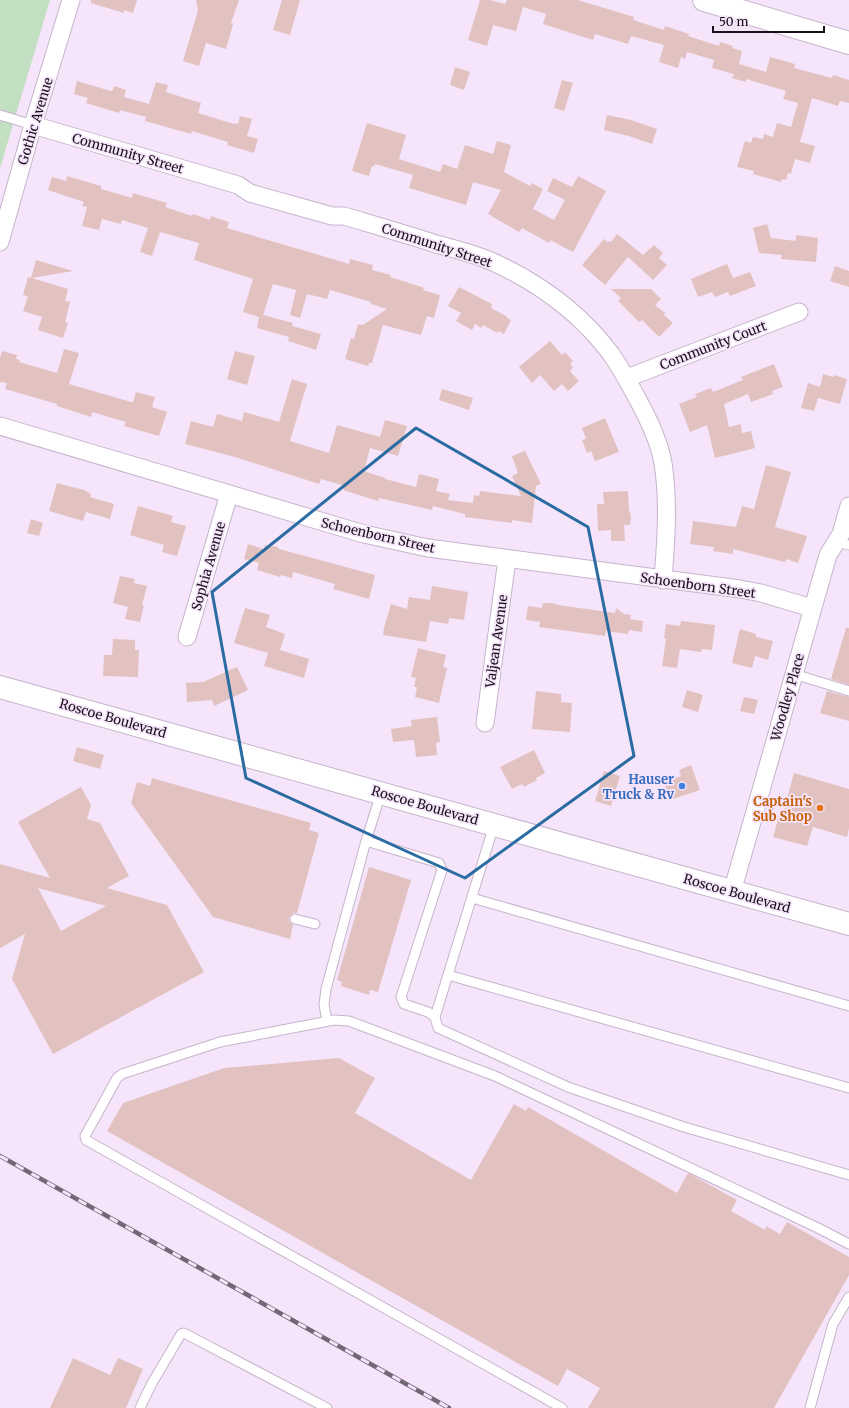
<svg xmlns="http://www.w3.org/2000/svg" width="849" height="1408" font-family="Merriweather,serif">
<rect width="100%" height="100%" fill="#f6e4fb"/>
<path fill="#c3dfc1" d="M0,0H50L0,168Z"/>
<path fill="#e2c2c0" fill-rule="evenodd" d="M91,0H137L133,13L124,10V13L91,3Z
M196,0H239L231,23L233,24L226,49L206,43L199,66L183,61L198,10Z
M282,0H300L290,35L273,30Z
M480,0H490L505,4L507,0H578L634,17L633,20L664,30L665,26L689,34L688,36L719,46L720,42L733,46L732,48L742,51L739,64L766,72L770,57L795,64L794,68L832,78L833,75L849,80V103L840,101L838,106L812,98L800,142L815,146L810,163L795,159L791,174L788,173L786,180L782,179L781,182L753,174L754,171L737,167L745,141L751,143L753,137L763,139L764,134L773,137L777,123L791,127L798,103L783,99L786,91L746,79V82L732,78L734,74L712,68L714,60L687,52L685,59L681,57L678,68L659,62L664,45L631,36L628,44L595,34L593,40L543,24L546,14L523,7L516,31L493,25L487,46L468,40Z
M455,67L470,72L464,90L450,85Z
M562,80L573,83L564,111L554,108Z
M77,81L111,91L113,90L114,86L126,90L124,97L149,104L156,82L168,85L166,92L201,103L198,113L234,124V123L238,124L240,116L252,119L247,136L258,139L254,153L227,145L228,142L192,131L191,134L145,121L146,117L120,110L119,113L86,103L88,98L74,94Z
M607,115L631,120L657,129L652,144L629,136L604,130Z
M367,123L406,135L399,159L440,172L443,164L457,169L465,145L493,154L497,141L511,145L504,172L530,186L532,183L543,189L533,209L554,220L565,200L547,191L553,178L572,187L578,176L606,191L573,252L550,240L549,243L522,228L519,232L488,214L501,190L473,182L466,205L409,188L413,175L375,164L374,167L372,166L369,176L352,171Z
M67,176L101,186V189L132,198L133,193L167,203L165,207L192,216L193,214L210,220L211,216L229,222L227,228L326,257L349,264L350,259L373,265L372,270L391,275L390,277L422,287L424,288L423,290L440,295L434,318L427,316L421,335L383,325L372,363H369L368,366L345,359L351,338L354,339L358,324L363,325L387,309L371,304V302L330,290L327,299L307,294L300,318L290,315L296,290L273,284L263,315L293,323L292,326L321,334L316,350L288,341L289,337L257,328L259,317L243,312L253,279L194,260L199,243L160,232L152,256L140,252L148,228L122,220L121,224L102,219L99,230L82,226L87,207L82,206L84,202L48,190L52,177L66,181Z
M767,224L771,238L796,241V235L818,238L816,262L781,259L782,255L759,253L753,228Z
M617,234L643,255L654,245L663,253L659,258L667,265L653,280L628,257L605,285L582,265L604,239L608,242L609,241L611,242Z
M36,260L73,271L32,278L68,289L65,301L70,302L65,322L68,323L63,338L38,330L42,317L23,311L28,296L23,295L28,277L31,278Z
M727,264L733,278L750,272L756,286L730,296L728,292L715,297L712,292L698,297L691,279Z
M835,266L849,271V287L830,281Z
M459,287L492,304L491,308L506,316V317L511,320L504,334L498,331L497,333L483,325L481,328L475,324L472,330L456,321L461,313L448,306Z
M611,289H651L661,299L655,305L665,313L664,315L673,323L659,337L642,320L639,322L618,301L621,298Z
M550,341L562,355L565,352L573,361L570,364L573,367L570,371L579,381L568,391L562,384L554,391L540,375L532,383L519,367Z
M64,349L79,353L69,384L131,402H133L136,392L155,397L152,407L167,412L159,436L124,426L126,422L92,412L91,417L57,406V404L5,389L7,383L0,382V358L2,351L17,355L16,359L20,360L19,362L57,373Z
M235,351L255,356L247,385L227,379Z
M774,364L783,387L772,391L773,394L751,402L748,394L724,404L729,427L741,424L742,433L751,431L755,448L715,458L707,425L690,432L679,404L697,397L695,394L711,388L713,392L743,380L741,377Z
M823,374L833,377L834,375L847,379L840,404L818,398L814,411L801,408L808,383L820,387Z
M292,379L307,384L290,441L329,453L337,425L380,437L385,420L407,426L398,456L370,448L364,471L385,478V479L416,487L419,474L439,479L436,491L450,494L448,500L473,503L474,495L479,496L480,491L521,496L512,476L518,473L512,456L525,451L541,484L536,486L532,523L512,520V523L465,517V514L433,506L432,510L379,498L378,501L343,490L345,486L321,479L319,484L235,457L185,444L191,421L213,427L217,414L242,421L244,412L279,422Z
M442,389L473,398L469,410L439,400Z
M605,418L619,452L595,461L591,451L587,453L582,440L586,439L582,428Z
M766,465L791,472L775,527L807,536L798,563L786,559L785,562L733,549V554L713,551L714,547L690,544L693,521L736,527L742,506L754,509Z
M57,483L84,490L91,494L90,497L114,504L110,519L86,512L83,521L49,511Z
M628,491L629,511L630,512L631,517L630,525H624L625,541H611V530L598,531L597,504H604L603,492Z
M138,506L173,516L171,522L186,526L177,556L162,552L164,545L130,535Z
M31,519L43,523L39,536L27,533Z
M248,544L264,549L265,545L271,547L273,546L278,547L279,549L375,575L369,599L333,589L335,584L293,572L292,578L281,575L280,577L257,570L259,563L244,559Z
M120,576L135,579L134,583L147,586L142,605H144L140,622L125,619L128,607L113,603Z
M432,586L468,592L464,620L449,618L448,624L430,621L426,642L383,635L384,628L391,604L407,609L409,597L430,600Z
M543,603H552L558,605L615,613L616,608L624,614L631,615L630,619L643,621L642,632L629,630L628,634L606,631L605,636L539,627L540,622L526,620L528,606L542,608Z
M245,608L270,615L266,627L285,634L280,650L309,659L304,678L264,666L268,653L234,643Z
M681,621L715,625L712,650L702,649L701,652L680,649L677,668L662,666L666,639L664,638L666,624L680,626Z
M846,628H849V685L831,679Z
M740,629L756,634V637L773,641L768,660L755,656L752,668L732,663Z
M113,639L135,640V650H139L138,677L103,676L104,655H112Z
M418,648L446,655L443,667L447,668L439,703L415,697L417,687H414L416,678L411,677Z
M237,667L248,690L214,706L212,700L187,702L186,683L203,682Z
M687,690L703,695L698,712L682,707Z
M536,691L561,694V702L572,703L570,732L532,729Z
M827,691L849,697V721L820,713Z
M744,697L758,700L754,714L740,711Z
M437,717L440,742L436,743L437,755L416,757L414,740L393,742L391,729L412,726L411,720Z
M77,747L104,755L100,769L73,761Z
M534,750L545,773L536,778L537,780L524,787L522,784L512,789L500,767Z
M691,765L700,790L670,800L664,782L681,776L679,770Z
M604,771L620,776L611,806L595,801Z
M794,773L849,789V828L847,837L813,827L807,846L773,837L781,809L784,810Z
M152,778L311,823L309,830L319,833L297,913H293L289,917V921L293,925L290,939L213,917L131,803L137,782L150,786Z
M81,787L91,805L87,819L100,823L129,876L107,888L167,905L204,972L53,1054L12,979L25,934L0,948V864L50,878L18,822ZM38,888L106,906L61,931Z
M369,867L411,880L378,992L370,990L369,995L341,986L342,982L337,980Z
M339,1058L375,1078L355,1113L471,1180L514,1104L526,1111L528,1107L677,1193L688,1173L737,1200L731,1211L765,1230L766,1226L780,1234L787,1222L849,1257V1275L774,1408H588L600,1388L567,1369L558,1386L107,1131L123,1103L224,1068Z
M73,1358L110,1375L118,1358L143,1369L126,1408H50Z"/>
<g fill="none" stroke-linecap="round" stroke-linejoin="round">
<defs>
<path id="lane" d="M0,115L33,125
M836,542L849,545
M794,674L849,691
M381,793L366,841L439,863L442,870L401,997L404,1004L428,1012L435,1017
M494,825L435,1017L438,1028L568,1087L684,1127L849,1175
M472,898L849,1006
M295,919L315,924
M448,975L849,1088
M327,1021L324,1005L326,989L366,841
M140,1408L151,1385L181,1334L184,1333L327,1408
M562,1408L86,1140L85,1136L117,1078L122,1074L220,1042L334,1020L349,1021L495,1076L818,1228L849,1244
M810,1408L833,1324L849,1297"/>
<path id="street" d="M33,125L238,185L250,193L332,216H344C374,225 405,234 436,244C455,249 475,254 493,262C539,283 581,314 611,354C621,368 629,383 637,398C648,418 659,440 663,463C669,501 666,541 663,580
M0,242L33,125L71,0
M627,378L799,312
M0,426L364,534L428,548L740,589L761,593L812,608
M187,637L229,494
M485,723L507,559
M732,892L828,555L841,534L849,506"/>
<path id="secondary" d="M704,0L849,43"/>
<path id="primary" d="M0,687L849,924"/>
</defs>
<use href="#lane" stroke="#c5b4ca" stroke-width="11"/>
<use href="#street" stroke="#c5b4ca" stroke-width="19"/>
<use href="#secondary" stroke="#c5b4ca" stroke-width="24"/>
<use href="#primary" stroke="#c5b4ca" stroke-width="24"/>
<use href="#lane" stroke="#fff" stroke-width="9"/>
<use href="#street" stroke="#fff" stroke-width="17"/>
<use href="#secondary" stroke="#fff" stroke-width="22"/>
<use href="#primary" stroke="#fff" stroke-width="22"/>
<defs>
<path id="rail" d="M0,1156L449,1408"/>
</defs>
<use href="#rail" stroke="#726775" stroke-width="4.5"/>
<use href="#rail" stroke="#f6e4fb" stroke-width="3" stroke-dasharray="9" stroke-linecap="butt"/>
</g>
<path fill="none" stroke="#2a6ca2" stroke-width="3" stroke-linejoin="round" d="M416,428L588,527L634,756L465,878L246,778L212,592Z"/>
<circle fill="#3f7fe0" stroke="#f6e4fb" stroke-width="1.5" cx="682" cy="786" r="4"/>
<circle fill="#e8710a" stroke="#f6e4fb" stroke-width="1.5" cx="820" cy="808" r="4"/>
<g text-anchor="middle" stroke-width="3.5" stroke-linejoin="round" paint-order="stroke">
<g font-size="13" fill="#171018" stroke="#f6e4fb">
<text transform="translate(35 121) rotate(-73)" y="5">Gothic Avenue</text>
<text transform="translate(128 153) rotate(16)" y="5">Community Street</text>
<text transform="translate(437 245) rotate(18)" y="5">Community Street</text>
<text transform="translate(713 345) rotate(-21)" y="5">Community Court</text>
<text transform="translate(378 535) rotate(13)" y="5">Schoenborn Street</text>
<text transform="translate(208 566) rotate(-74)" y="5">Sophia Avenue</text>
<text transform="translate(698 585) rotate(8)" y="5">Schoenborn Street</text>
<text transform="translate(496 641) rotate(-82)" y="5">Valjean Avenue</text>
<text transform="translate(787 697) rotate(-74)" y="5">Woodley Place</text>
<text transform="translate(113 718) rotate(16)" y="5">Roscoe Boulevard</text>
<text transform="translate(425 805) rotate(16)" y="5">Roscoe Boulevard</text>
<text transform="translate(737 893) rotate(16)" y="5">Roscoe Boulevard</text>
</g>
<g font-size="13" font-weight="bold" fill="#366cbe" stroke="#f6e4fb" text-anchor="end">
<text x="674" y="784">Hauser<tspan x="674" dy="15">Truck &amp; Rv</tspan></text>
</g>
<g font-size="13" font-weight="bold" fill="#c56008" stroke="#f6e4fb" text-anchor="end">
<text x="812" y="806">Captain's<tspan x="812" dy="15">Sub Shop</tspan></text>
</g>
</g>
<path d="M713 26v6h111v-6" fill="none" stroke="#171018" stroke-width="2"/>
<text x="719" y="26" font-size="12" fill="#171018" stroke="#f6e4fb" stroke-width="3" paint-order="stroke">50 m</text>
</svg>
